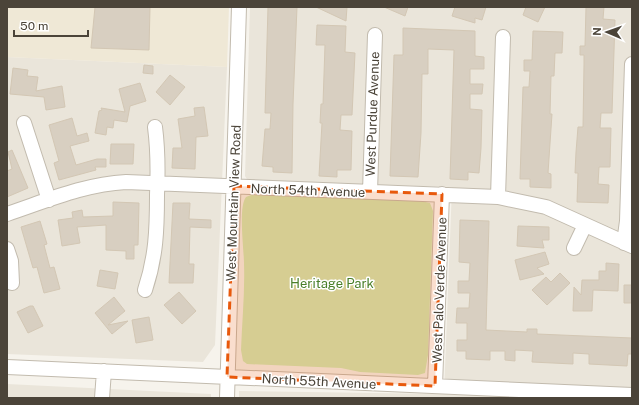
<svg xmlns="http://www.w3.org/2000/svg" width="639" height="405" font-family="'Public Sans',sans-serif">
<rect width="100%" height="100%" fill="#f6f3ec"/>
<path fill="#eae5da" d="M250,7H632V398H239V391L444,394L452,187L248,181L245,176Z
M7,57L227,67L215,345L203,362L7,354Z
M7,384L211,394V398H7Z"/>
<path fill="#efe8d6" d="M7,7H229L227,67L7,57Z"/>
<path fill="#d2eab5" d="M251,195L421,201L430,203L433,211L428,355L425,373L418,375L360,372L341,368L247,364L243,361L241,350C242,322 245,292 244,264C244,250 238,207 246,197Z"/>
<path fill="#d8cfc1" stroke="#d3c7b4" d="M95,7H150L149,50L91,48Z
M268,7H297L293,104L292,173L273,172V167L262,166L265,129H270L271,113H265Z
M316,7H347L346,21Z
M384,7H408L405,16Z
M455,7H486L482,20L475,18V23L452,16Z
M526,7H545L538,22L523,15Z
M586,7H604L603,19L615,20L612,113H601L600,128H611L610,167H599L598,184L609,185L608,203L577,202L578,173H575L576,152L578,127H583L584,65V55H580V46H585Z
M317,25L346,26L345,52L355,53L352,115H341L340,130L352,131L351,170H337V177L319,176L322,123H320L321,104H323L325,45H316Z
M403,28L475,31V56L484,57V69H470V84H483L482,94H470V109L482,110L481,148L479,173L468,172V180L450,179L454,50L428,49V74H422L421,133L418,177L390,176L394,55H403Z
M533,31L563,32L562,53H555L554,76H551L550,114H552L548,173L551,174V188L530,187V179H520L523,87H529L530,71H524V60H532Z
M144,65L153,66V74L143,73Z
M13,68L28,70L27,76L38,77L36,91L62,86L65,107L46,110L44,97L10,94Z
M170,75L185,87L170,105L156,92Z
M140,83L146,101L130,106L127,122L114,120L113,128L107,127L106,135L95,133L99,111L102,110L101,108L125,112L119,89Z
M204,107L208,136L196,137L195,169L172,168L173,148H182L178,119L195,116L194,108Z
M72,118L77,136L87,133L89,141L70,146L76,165L97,159H106V167H95L96,170L59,180L54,163L59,161L49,125Z
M111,144H134L133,164H110Z
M12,150L28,188L7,197V171L12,169L8,152Z
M113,202L139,203L138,245H134V259H126V251L106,250V225L77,227L80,243L62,246L58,220L73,218L72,212L82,210L83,217L113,216Z
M173,203H190L189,219L211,220V228L190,227L189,264H194L193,283H169Z
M460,220L489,221L486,330L527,332V329H537V334L632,338V354H628L627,366L589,364V354L573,353V364L532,362L533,351L515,350V361L505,360V351H490V360L466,359V351H457V340H467V323H456L457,308H469L470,293H458V281H469L470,263L459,262Z
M40,221L47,244L44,245L50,268L54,267L60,289L44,293L37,267L33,268L21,227Z
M518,226L549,227V240H542L544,248L517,246Z
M545,252L549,264L537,268L544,274L520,280L515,260Z
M606,263L619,264L618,291L593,290L592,311H573L574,287L581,295L582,280H599V271H606Z
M100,270L118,273L115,289L97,286Z
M560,273L570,283L547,305L532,290L546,277L551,282Z
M624,285H632V303H624Z
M179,292L196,311L182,324L164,305Z
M114,297L125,311L108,325L128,321L112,334L95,313Z
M30,306H33L43,326L28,333L17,312Z
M149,317L153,340L136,343L132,320Z"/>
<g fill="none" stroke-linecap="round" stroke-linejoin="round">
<defs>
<path id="minor" d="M24,123L49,200
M370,192L375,35
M498,197L503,37
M7,214C46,201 85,184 126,182L498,197L546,207L632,246
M624,243L627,221L632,64
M574,248L585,225
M7,249L11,261L12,283
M145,290C156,257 157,230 157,195C158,172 158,150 155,127
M7,367L632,395
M435,386L442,194
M102,398L104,371
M227,398L239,7"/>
</defs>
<use href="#minor" stroke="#c2bbae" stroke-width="16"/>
<use href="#minor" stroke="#fff" stroke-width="14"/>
</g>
<path fill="#e8590c" fill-opacity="0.2" stroke="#e8590c" stroke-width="3" stroke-dasharray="8 5" stroke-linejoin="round" d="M234,186L442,194L435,386L227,377Z"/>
<g text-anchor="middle" stroke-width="3" stroke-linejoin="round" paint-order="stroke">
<g font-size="13" fill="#4b4439" stroke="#fff">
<text transform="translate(372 114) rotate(-88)" y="5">West Purdue Avenue</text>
<text transform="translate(308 190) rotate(2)" y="5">North 54th Avenue</text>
<text transform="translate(233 203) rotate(-88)" y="5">West Mountain View Road</text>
<text transform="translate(439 290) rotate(-88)" y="5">West Palo Verde Avenue</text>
<text transform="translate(319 381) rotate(3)" y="5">North 55th Avenue</text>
</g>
<g font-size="13" fill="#4a7f2a" stroke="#fff">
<text x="332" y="288">Heritage Park</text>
</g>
</g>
<rect width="639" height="405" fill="none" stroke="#4b4439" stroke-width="16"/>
<g transform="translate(607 32) rotate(272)" stroke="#ffffff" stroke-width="3" paint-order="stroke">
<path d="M0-3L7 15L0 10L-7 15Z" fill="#4b4439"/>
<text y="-6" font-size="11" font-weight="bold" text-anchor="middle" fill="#4b4439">N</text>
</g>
<path d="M14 30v6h74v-6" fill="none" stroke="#4b4439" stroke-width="2"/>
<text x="20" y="30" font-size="12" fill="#4b4439" stroke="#ffffff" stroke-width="3" paint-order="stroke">50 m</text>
</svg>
